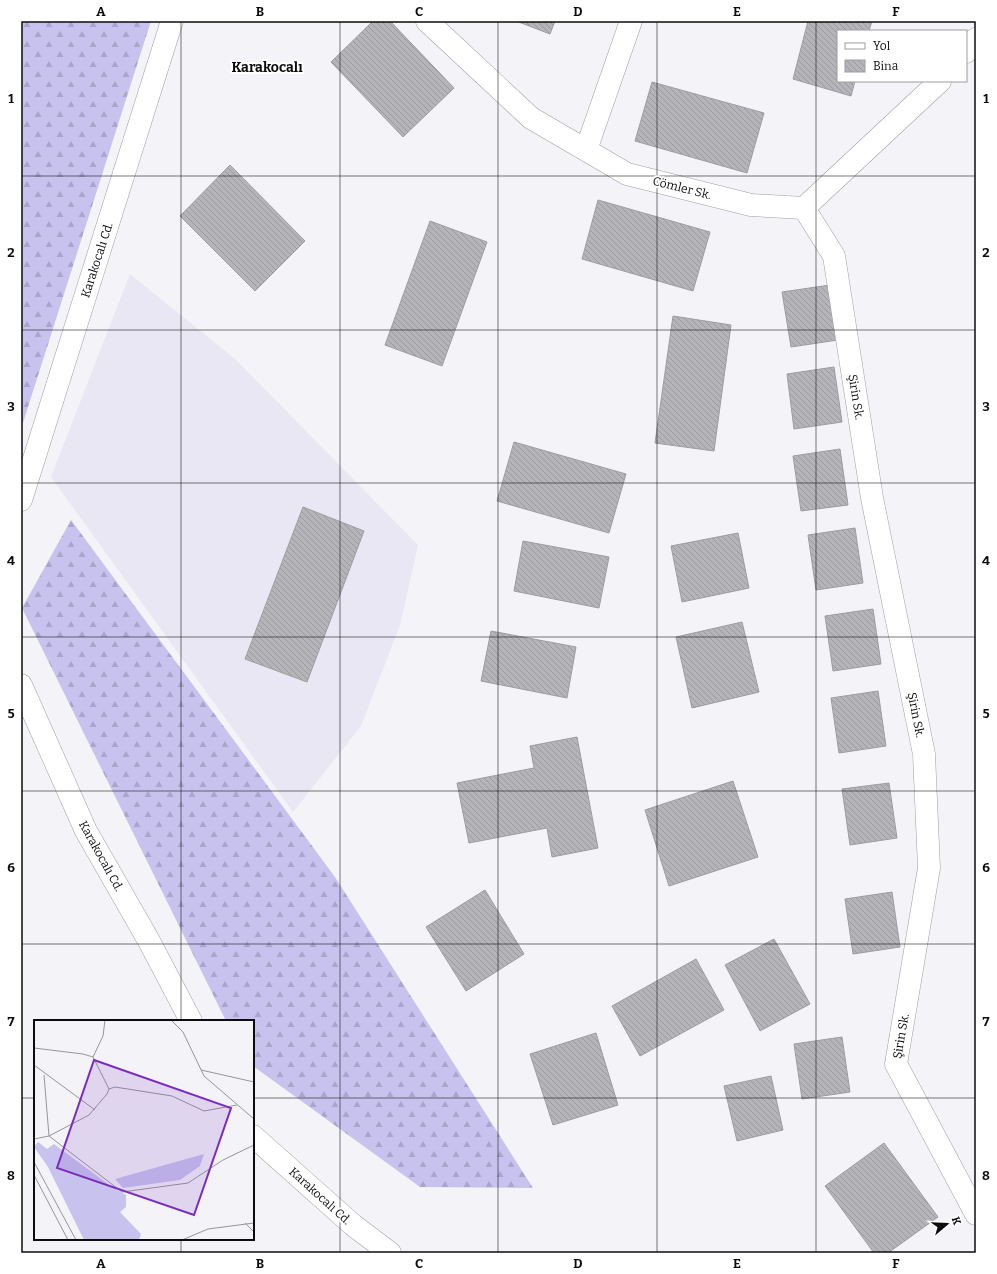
<svg xmlns="http://www.w3.org/2000/svg" width="997" height="1274" font-family="Bitter,serif">
<defs>
<pattern id="forest-firs" width="22" height="20" patternUnits="userSpaceOnUse"><rect width="22" height="20" fill="#c7c3ee"/><path d="M5 1l3.5 6h-7zM16 11l3.5 6h-7z" fill="#aaa6cb"/></pattern>
<pattern id="building-back-hatch" width="6" height="6" patternUnits="userSpaceOnUse"><rect width="6" height="6" fill="#b4b4b9"/><path d="M-1 5l2 2M0 0l6 6M5-1l2 2" fill="none" stroke="#9a9a9e"/></pattern>
</defs>
<rect width="100%" height="100%" fill="#f3f3f8"/>
<path fill="#e8e7f3" d="M130,274L235,359L418,545L400,625L361,726L293,812L51,477Z"/>
<path fill="url(#forest-firs)" d="M21,21H151L21,429Z
M71,520L335,877L533,1188L420,1187L253,1066V1021H226L22,608Z"/>
<path fill="url(#building-back-hatch)" stroke="#9d9ca2" d="M373,21H390L454,88L403,137L331,62Z
M516,21H555L550,34Z
M808,21H872L869,31H838V81H855L851,96L793,79Z
M652,82L764,113L747,173L635,141Z
M230,165L305,241L255,291L180,216Z
M598,200L710,232L693,291L582,259Z
M430,221L487,242L442,366L385,345Z
M830,285L838,340L791,347L782,292Z
M673,316L731,325L714,451L655,443Z
M834,367L842,422L794,429L787,374Z
M514,442L626,474L609,533L497,501Z
M840,449L848,505L801,511L793,456Z
M303,507L364,531L307,682L245,659Z
M855,528L863,583L816,590L808,535Z
M738,533L749,588L682,602L671,546Z
M523,541L609,557L599,608L514,591Z
M873,609L881,664L833,671L825,616Z
M742,622L759,692L692,708L676,637Z
M491,631L576,647L567,698L481,681Z
M878,691L886,746L839,753L831,698Z
M577,737L598,848L552,857L547,828L469,843L457,783L534,768L530,746Z
M733,781L758,857L669,886L645,810Z
M889,783L897,838L850,845L842,789Z
M485,890L524,954L466,991L426,927Z
M892,892L900,947L853,954L845,899Z
M774,939L810,1004L760,1031L725,965Z
M696,959L724,1010L640,1056L612,1006Z
M596,1033L618,1105L553,1125L530,1054Z
M842,1037L850,1092L802,1099L794,1044Z
M771,1076L783,1130L737,1141L724,1086Z
M884,1143L938,1217L888,1253H874L825,1186Z"/>
<g fill="none" stroke-linecap="round" stroke-linejoin="round">
<defs>
<path id="street" d="M427,21L531,118L627,174L751,205L804,208L940,81
M966,52L976,39
M586,150L631,21
M804,208L834,256L872,498L924,754L929,868L896,1064L976,1214
M21,500L172,21
M21,685L86,831L149,941L191,1021
M253,1136L353,1225L390,1253"/>
</defs>
<use href="#street" stroke="#9f9fa4" stroke-width="23"/>
<use href="#street" stroke="#fff" stroke-width="22"/>
</g>
<path fill="none" stroke="#0c0c0e" stroke-width="1" stroke-opacity="0.55" d="M181,21V1021M340,21V1253M498,21V1253M657,21V1253M816,21V1253M21,176H976M21,330H976M21,483H976M21,637H976M21,791H976M21,944H976M21,1098H35M253,1098H976M181,1239V1253"/>
<g text-anchor="middle" stroke-width="4" stroke-linejoin="round" paint-order="stroke">
<g font-size="12" fill="#0c0c0e" stroke="#fff">
<text transform="translate(682 188) rotate(14)" y="4">Cömler Sk.</text>
<text transform="translate(97 260) rotate(-72)" y="4">Karakocalı Cd.</text>
<text transform="translate(856 397) rotate(81)" y="4">Şirin Sk.</text>
<text transform="translate(916 715) rotate(79)" y="4">Şirin Sk.</text>
<text transform="translate(101 856) rotate(61)" y="4">Karakocalı Cd.</text>
<text transform="translate(901 1036) rotate(-80)" y="4">Şirin Sk.</text>
<text transform="translate(320 1196) rotate(42)" y="4">Karakocalı Cd.</text>
</g>
<g font-size="14" font-weight="bold" fill="#0c0c0e" stroke="#fff">
<text x="267" y="72">Karakocalı</text>
</g>
</g>
<g transform="translate(34 1020)">
<rect width="220" height="220" fill="#f3f3f8"/>
<path d="M4,122L13,129L20,124L78,167L92,175V187L86,192L107,214L105,220H50L14,147L0,127ZM170,134L166,146L146,160L89,168L81,159Z" fill="#c7c3ee"/>
<path fill="none" stroke="#97979a" stroke-width="1" d="M137,0L149,12L170,56L220,99M0,28L49,34L59,37M0,45L61,90M167,50L220,62M10,55L15,116M75,69L81,67L138,76L170,91L203,85M15,116L88,172L154,163L189,140L220,125M0,119L15,116L55,95L73,74L75,69L59,37L69,16L71,0M0,142L42,220M0,155L34,220M211,203L220,212M148,220L174,209L220,203"/>
<path fill="#7b2cbf" fill-opacity="0.15" stroke="#7b2cbf" stroke-width="2" d="M60,40L197,88L160,195L23,148Z"/>
<rect width="220" height="220" fill="none" stroke="#0c0c0e" stroke-width="2"/>
</g>
<rect width="997" height="1274" fill="none" stroke="#ffffff" stroke-width="44"/>
<rect x="837" y="30" width="130" height="52" fill="#ffffff" stroke="#9e9e9f"/>
<rect x="845" y="43" width="20" height="6" fill="#ffffff" stroke="#9e9e9f"/>
<text x="873" y="50" font-size="12" fill="#0c0c0e">Yol</text>
<rect x="845" y="60" width="20" height="12" fill="url(#building-back-hatch)" stroke="#9e9e9f"/>
<text x="873" y="70" font-size="12" fill="#0c0c0e">Bina</text>
<g transform="translate(947 1224) rotate(71)" stroke="#ffffff" stroke-width="3" paint-order="stroke">
<path d="M0-3L7 15L0 10L-7 15Z" fill="#0c0c0e"/>
<text y="-6" font-size="11" font-weight="bold" text-anchor="middle" fill="#0c0c0e">K</text>
</g>
<rect x="22" y="22" width="953" height="1230" fill="none" stroke="#0c0c0e" stroke-width="1.5"/>
<g font-size="13" text-anchor="middle" font-weight="bold" fill="#0c0c0e">
<text x="101" y="16">A</text>
<text x="260" y="16">B</text>
<text x="419" y="16">C</text>
<text x="578" y="16">D</text>
<text x="737" y="16">E</text>
<text x="896" y="16">F</text>
<text x="11" y="103">1</text>
<text x="986" y="103">1</text>
<text x="11" y="257">2</text>
<text x="986" y="257">2</text>
<text x="11" y="411">3</text>
<text x="986" y="411">3</text>
<text x="11" y="565">4</text>
<text x="986" y="565">4</text>
<text x="11" y="718">5</text>
<text x="986" y="718">5</text>
<text x="11" y="872">6</text>
<text x="986" y="872">6</text>
<text x="11" y="1026">7</text>
<text x="986" y="1026">7</text>
<text x="11" y="1180">8</text>
<text x="986" y="1180">8</text>
<text x="101" y="1268">A</text>
<text x="260" y="1268">B</text>
<text x="419" y="1268">C</text>
<text x="578" y="1268">D</text>
<text x="737" y="1268">E</text>
<text x="896" y="1268">F</text>
</g>
</svg>
